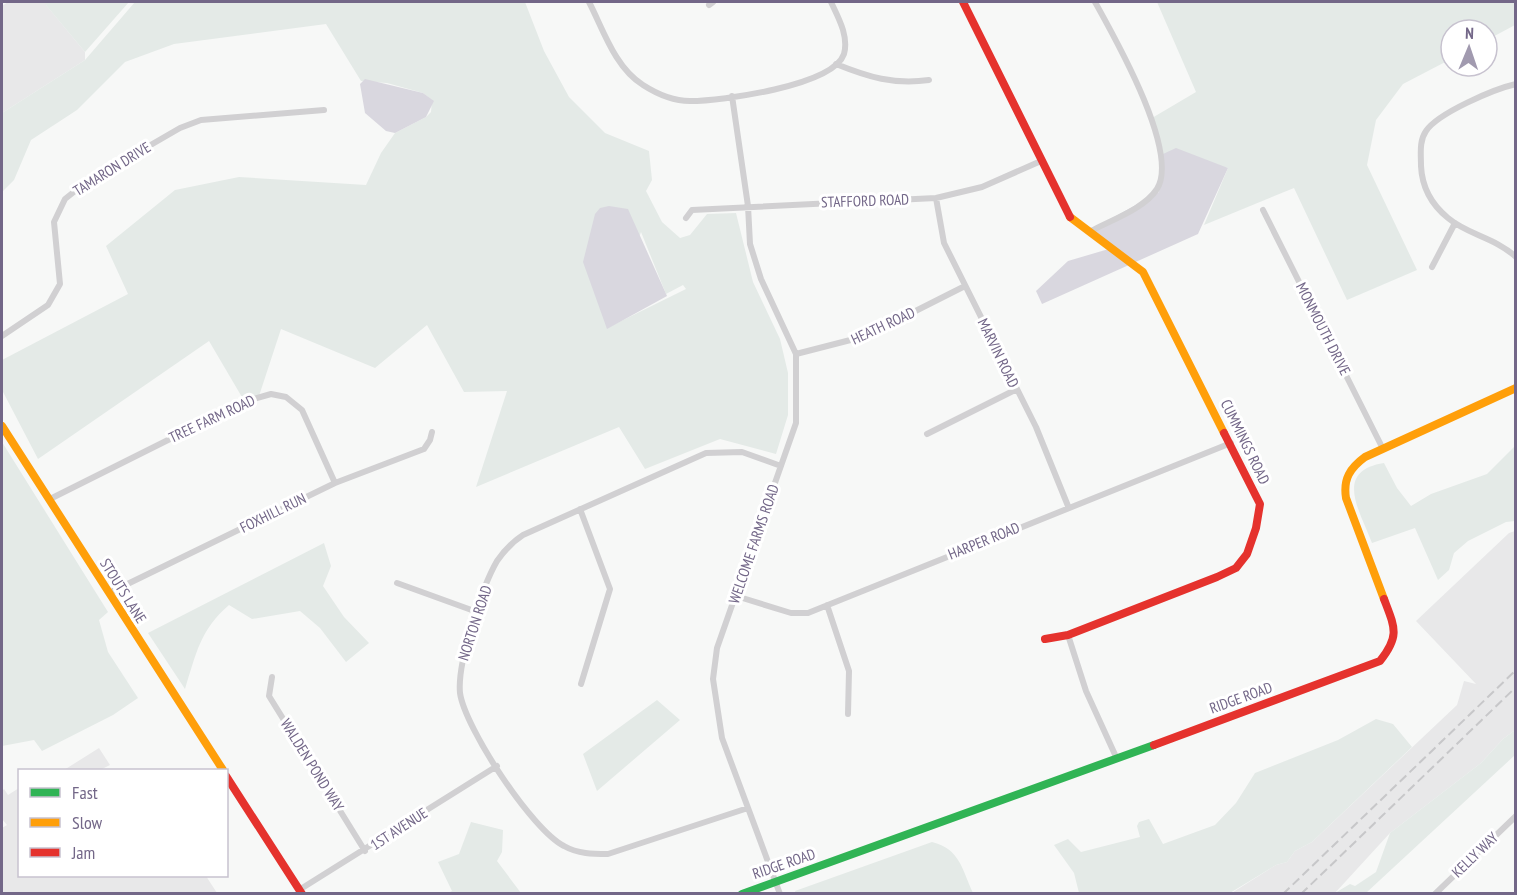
<svg xmlns="http://www.w3.org/2000/svg" width="1517" height="895" font-family="'PT Sans Narrow',sans-serif">
<rect width="100%" height="100%" fill="#f7f8f7"/>
<path fill="#e8e8e9" d="M8,2H49L46,5L85,52V60L2,113V6Z
M1515,531V730L1503,739L1481,763L1390,833L1335,893L1230,894L1276,865L1287,862L1295,851L1312,842L1457,705L1464,681L1476,684L1416,621L1509,533Z
M99,748L110,765L100,770H64Z
M19,788L20,876H206L217,893H2V828L7,825L2,819V791L4,789L8,795Z"/>
<path fill="#e4eae7" fill-rule="evenodd" d="M49,2H129L85,52L45,4Z
M135,2H525L544,51L569,97L605,133L649,151L652,180L646,191L662,222L680,238L690,235L707,214L736,213L753,282L780,339L788,373V415L776,454L720,439L645,469L619,427L476,487L507,391L464,392L427,325L375,368L281,329L258,399L246,404L209,341L38,459L2,390V360L128,294L106,246L175,190L239,177L366,185L381,153L395,133L426,117L431,112L432,100L423,93L387,83L361,81L326,24L174,44L125,62L77,110L31,140L14,180L2,192V113L85,60ZM641,232L666,294L683,285L686,289L607,328Z
M1157,2H1515V25L1487,40V30H1451V59L1403,84L1376,120L1367,165L1417,270L1347,300L1294,188L1204,225L1228,168L1163,154L1152,118L1196,92Z
M2,442L108,612L99,620L108,652L138,698L113,715L42,751L34,740L2,746Z
M1515,446V521L1506,522L1468,541L1454,553L1449,570L1438,580L1415,528L1372,543C1360,511 1333,471 1384,463L1397,488L1411,506L1431,494L1487,474Z
M324,543L331,566L323,586L344,617L369,643L346,662L320,628L300,611L252,619L229,605C200,630 196,654 185,689L148,633Z
M657,700L680,720L597,791L583,754Z
M1376,719L1393,724L1412,747L1312,842L1295,851L1287,862L1276,865L1230,893H1079L1074,873L1054,845L1068,839L1081,852L1140,837L1137,826L1139,822L1149,819L1163,844L1215,825L1236,803L1255,773L1338,740Z
M1515,730V755L1366,893H1335L1350,884L1355,886L1376,872L1390,833L1481,763L1503,739Z
M471,822L503,830L502,852L497,861L521,893H448L452,891L438,862L459,854Z
M932,842C960,849 962,869 973,893L796,894L795,891Z"/>
<path fill="#d9d7df" d="M365,79L423,93L434,101L426,117L395,133L386,131L365,113L360,84Z
M1176,148L1228,168L1198,234L1042,304L1036,291L1068,261L1112,248L1089,231L1159,192L1163,154Z
M609,206L628,209L667,296L607,329L583,262L595,214L600,208Z"/>
<g fill="none" stroke-linecap="round" stroke-linejoin="round">
<path stroke="#d1d0d2" stroke-width="6" d="M589,2C603,29 615,68 643,85C657,94 674,101 690,101C721,101 833,86 844,54C849,36 838,17 831,2
M709,5L713,2
M836,64C868,77 894,85 929,80
M1516,84C1494,89 1438,113 1426,131C1419,141 1421,154 1421,166C1422,187 1432,205 1448,218C1468,235 1494,237 1516,257
M732,96L748,206L750,244L761,279L796,354V423L717,648L713,679L722,738L780,894
M936,198L944,243L1036,427L1068,506
M1263,210L1383,449
M686,218L692,210L936,198L982,187L1041,161
M1091,231C1111,220 1144,209 1157,189C1180,152 1115,38 1095,2
M1432,267L1455,223
M2,336L48,305L60,284L54,222L65,199L85,183L180,128L201,120L324,110
M796,354L866,336L965,286
M927,434L1015,390
M50,499L246,401L271,394L286,397L302,410L335,483
M580,509L610,589L581,684
M397,583L477,612
M109,593L335,483L424,449L430,440L432,432
M736,596L791,613H808L1231,443
M827,605L849,671L848,714
M1068,635L1086,691L1117,759
M272,677L269,696L365,851
M748,808L608,854C593,854 578,854 564,846C532,830 465,728 460,693C457,663 482,587 497,561C504,551 512,542 523,535L706,453L742,452L781,466
M299,890L497,766
M1435,894L1516,816"/>
<path stroke="#30b455" stroke-width="8" d="M742,894L1154,745"/>
<path stroke="#ff9f0a" stroke-width="8" d="M1070,217L1143,272L1224,433
M2,426L223,770
M1384,599L1346,498C1343,479 1350,468 1365,457L1516,388"/>
<path stroke="#e5322d" stroke-width="8" d="M963,2L1070,217
M1045,639L1068,635L1217,577L1236,568L1247,554L1256,528L1260,504L1224,433
M1154,745L1380,661C1400,636 1395,628 1384,599
M226,776L302,894"/>
<path stroke="#c7c7c9" stroke-width="2" stroke-dasharray="9 4.5" stroke-linecap="butt" d="M1283,894L1516,670
M1301,894L1516,687"/>
</g>
<g text-anchor="middle" stroke-width="6" stroke-linejoin="round" paint-order="stroke">
<g font-size="15" fill="#736788" stroke="#fff">
<text transform="translate(112 169) rotate(-32)" y="5">TAMARON DRIVE</text>
<text transform="translate(865 201) rotate(-2)" y="5">STAFFORD ROAD</text>
<text transform="translate(883 326) rotate(-25)" y="5">HEATH ROAD</text>
<text transform="translate(1323 329) rotate(63)" y="5">MONMOUTH DRIVE</text>
<text transform="translate(998 353) rotate(64)" y="5">MARVIN ROAD</text>
<text transform="translate(212 419) rotate(-25)" y="5">TREE FARM ROAD</text>
<text transform="translate(1245 442) rotate(64)" y="5">CUMMINGS ROAD</text>
<text transform="translate(273 513) rotate(-26)" y="5">FOXHILL RUN</text>
<text transform="translate(984 541) rotate(-22)" y="5">HARPER ROAD</text>
<text transform="translate(754 544) rotate(-71)" y="5">WELCOME FARMS ROAD</text>
<text transform="translate(123 591) rotate(58)" y="5">STOUTS LANE</text>
<text transform="translate(475 623) rotate(-72)" y="5">NORTON ROAD</text>
<text transform="translate(1241 698) rotate(-20)" y="5">RIDGE ROAD</text>
<text transform="translate(312 765) rotate(58)" y="5">WALDEN POND WAY</text>
<text transform="translate(399 829) rotate(-33)" y="5">1ST AVENUE</text>
<text transform="translate(1475 855) rotate(-44)" y="5">KELLY WAY</text>
<text transform="translate(784 864) rotate(-19)" y="5">RIDGE ROAD</text>
</g>
</g>
<rect width="1517" height="895" fill="none" stroke="#736788" stroke-width="6"/>
<rect x="18" y="769" width="210" height="108" fill="#ffffff" stroke="#c7c2cf" stroke-width="1.5"/>
<rect x="30" y="788" width="30" height="9" fill="#30b455" stroke="#c7c2cf" stroke-width="1.5"/>
<text x="72" y="799" font-size="18" fill="#736788">Fast</text>
<rect x="30" y="818" width="30" height="9" fill="#ff9f0a" stroke="#c7c2cf" stroke-width="1.5"/>
<text x="72" y="829" font-size="18" fill="#736788">Slow</text>
<rect x="30" y="848" width="30" height="9" fill="#e5322d" stroke="#c7c2cf" stroke-width="1.5"/>
<text x="72" y="859" font-size="18" fill="#736788">Jam</text>
<g transform="translate(1469 48) rotate(2)"><circle r="28" fill="#ffffff" stroke="#c7c2cf" stroke-width="1.5"/>
<path d="M0-4.5L10 22L0 15L-10 22Z" fill="#a19aaf"/>
<text y="-9" font-size="16" font-weight="bold" text-anchor="middle" fill="#736788">N</text>
</g>
</svg>
